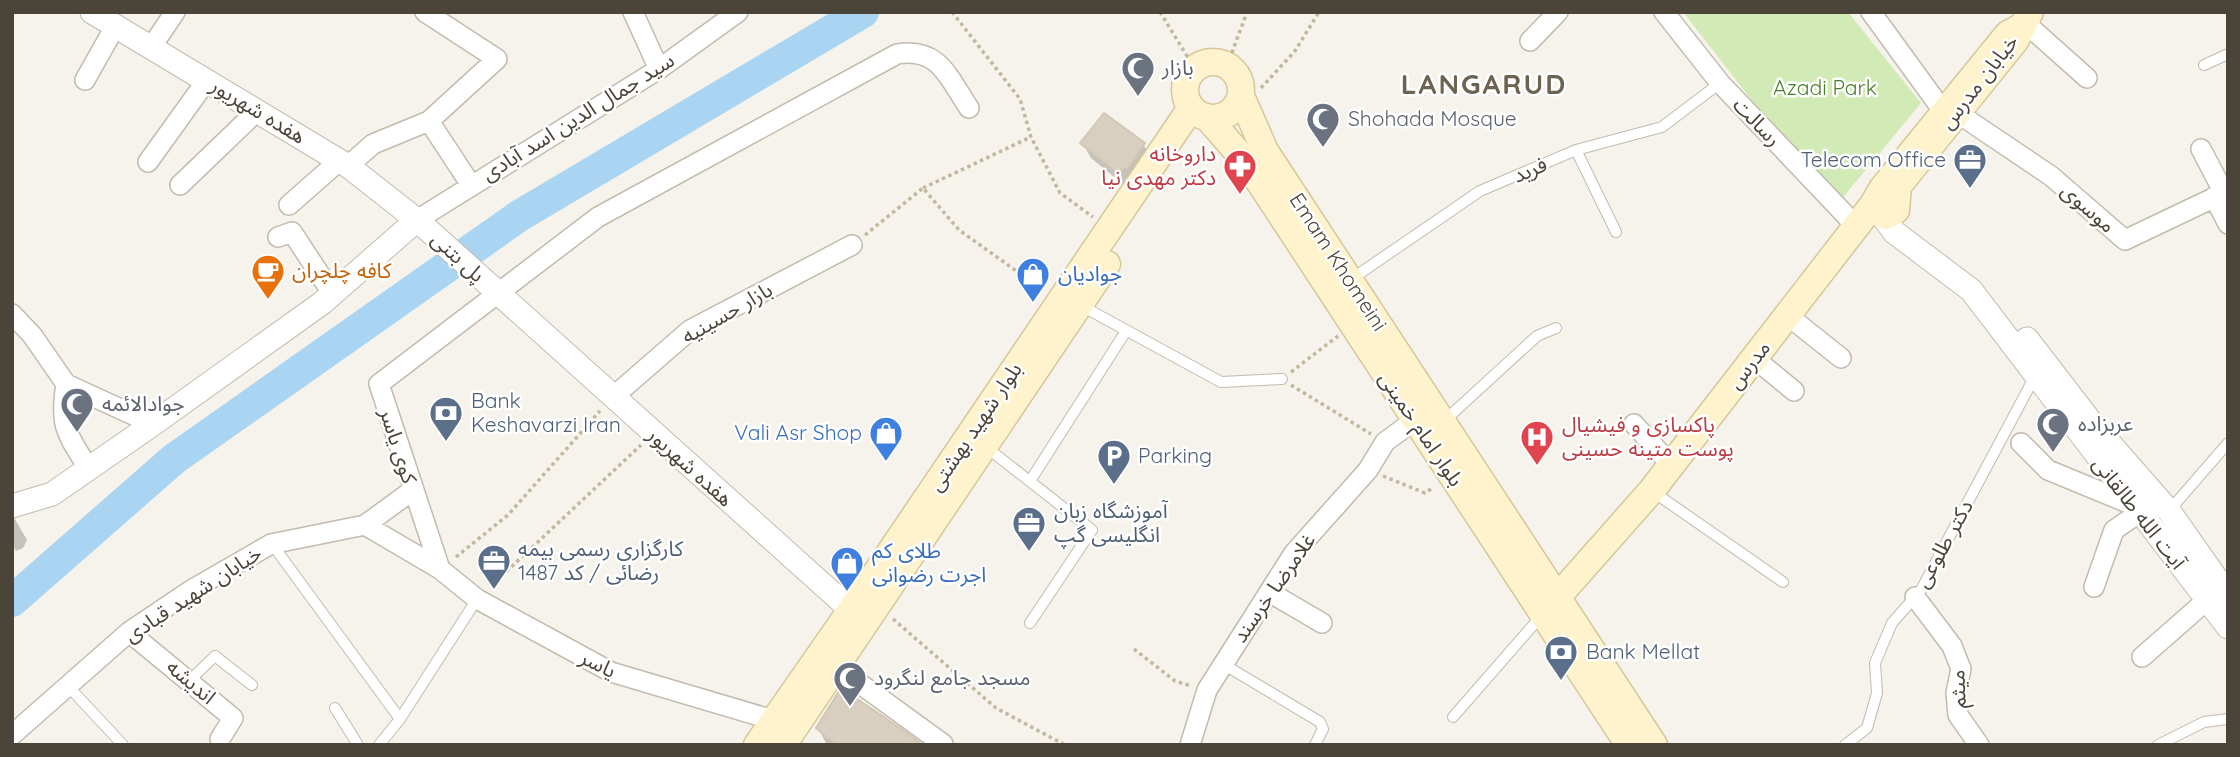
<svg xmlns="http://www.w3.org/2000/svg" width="2240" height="757" font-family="Quicksand,'Noto Sans Arabic',sans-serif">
<rect width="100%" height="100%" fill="#f6f3ec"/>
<path fill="#d2eab5" d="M1683,12H1848L1921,103L1835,207Z"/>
<path fill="#0003" d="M1083,144H1143L1152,159L1125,186L1091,158Z
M12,514L27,540L23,548L16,551L12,544Z
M818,728L922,745H827Z"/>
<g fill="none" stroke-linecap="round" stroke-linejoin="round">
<path stroke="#a9d4f2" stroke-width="32" d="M12,601L174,459L519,216L863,12"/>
</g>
<path fill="#d8cfc1" stroke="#d3c7b4" stroke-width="2" d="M1104,113L1145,143L1128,168L1116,172L1080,143Z
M841,688L903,730L923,745H836L816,728Z"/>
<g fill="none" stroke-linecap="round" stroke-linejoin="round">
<defs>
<path id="service" d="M2204,65L2228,54
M1576,150L1616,232
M1350,280L1480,191L1576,150L1662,127L1720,83
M1080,305L1221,382L1282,379
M1443,422L1537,336L1556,328
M986,447L1092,530L1030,623
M1030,481L1126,331
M1652,491L1783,582
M2169,511L2228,443
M272,544L400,719
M1223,664L1320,722L1323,729L1315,745
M190,680L215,656L252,685
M69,687L123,745
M335,708L358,745
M1453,717L1542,615
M379,745L400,719L477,599
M1845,745L1867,728L1877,693L1875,663L1892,623L1921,590L2035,376
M2158,745L2204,722L2228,719"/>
<path id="minor" d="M633,12L659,69
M1664,12L1720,83L1856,226
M1871,12L1943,111
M2023,21L2087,78
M1530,41L1558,12
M152,46L175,12
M85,80L116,25
M1956,112L2051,176L2125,240L2228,191
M429,121L471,185
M2201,149L2224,193
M148,162L207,80
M348,166L373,144L429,121L497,59L425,12
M180,185L257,111
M2214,197L2228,224
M289,205L339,161
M417,220L659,69L738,12
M278,237L292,232L332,293
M12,314L32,335L66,384L153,424
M1787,315L1841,358
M1754,358L1794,391
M66,384C59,427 67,434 89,469
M613,397L690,330L852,245
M1634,424L1671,465
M2021,443L2048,470L2133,505
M365,525L440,569L477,599L611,672L773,720
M440,569L379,384L598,217L897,54C939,47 948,77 969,108
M2094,587L2114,530L2139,513
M1269,592L1322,623
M1915,597L1952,646L1961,669L1956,693L1958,715L1979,745
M129,632L233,718L220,739
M2142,657L2207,600
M837,667L943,744
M12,735L129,632L193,589L271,544L365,525L413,490
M1190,745L1207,690L1294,553L1368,470L1385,442L1415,420"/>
<path id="tertiary" d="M92,12L348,166L417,220L851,610L868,608
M1882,215L1894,232L1971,290L2228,627
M2027,339L2091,422L2169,511L2228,595
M12,506L52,494L153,424L322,303L417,220"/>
<path id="secondary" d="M2021,27L2008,34L1882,189L1872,206L1886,216L1896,210L1898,186L2015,41L2030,12
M1185 90a28 28 0 1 1 56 0a28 28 0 1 1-56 0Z
M1241,96L1265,151L1654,745
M1207,117L1247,163L1629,745
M1546,610L1652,490L1872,206
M757,745L851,610L1191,108
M783,745L1107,264"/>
</defs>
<use href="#service" stroke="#c2bbae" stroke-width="12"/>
<use href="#minor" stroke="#c2bbae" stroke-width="22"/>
<use href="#tertiary" stroke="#c2bbae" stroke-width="25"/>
<use href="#secondary" stroke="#d6c79b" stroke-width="29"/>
<path stroke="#c4b79f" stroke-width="3.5" stroke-dasharray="3.5 3.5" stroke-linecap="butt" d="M952,12L1020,99L1031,137L1060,193L1093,217
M1160,12L1195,69
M1227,66L1247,12
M1261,88L1295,51L1319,12
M923,188L1031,137
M865,235L923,188L959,230L1043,290
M1291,372L1338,336
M1291,385L1371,434
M1383,476L1425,493L1434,487
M456,557L508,515L600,411
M491,586L641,445
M893,619L996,708L1065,745
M1134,649L1175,681L1191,686"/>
<use href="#service" stroke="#fff" stroke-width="10"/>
<use href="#minor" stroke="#fff" stroke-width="19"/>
<use href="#tertiary" stroke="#fff" stroke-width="23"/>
<use href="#secondary" stroke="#fff3cd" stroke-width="26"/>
</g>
<defs>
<symbol id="mosque-pin" viewBox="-11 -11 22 30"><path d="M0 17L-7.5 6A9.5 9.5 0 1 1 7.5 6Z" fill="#6b7280" stroke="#fff"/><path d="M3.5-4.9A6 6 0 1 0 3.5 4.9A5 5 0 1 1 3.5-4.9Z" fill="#fff"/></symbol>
<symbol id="office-pin" viewBox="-11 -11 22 30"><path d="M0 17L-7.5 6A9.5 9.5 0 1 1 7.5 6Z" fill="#5c6f8a" stroke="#fff"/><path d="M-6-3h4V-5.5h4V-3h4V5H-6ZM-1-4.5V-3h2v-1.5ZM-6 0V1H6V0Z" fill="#fff"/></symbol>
<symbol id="pharmacy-pin" viewBox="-11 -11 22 30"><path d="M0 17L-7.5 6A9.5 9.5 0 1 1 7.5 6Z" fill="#e0444e" stroke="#fff"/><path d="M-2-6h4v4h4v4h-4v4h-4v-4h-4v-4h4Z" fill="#fff"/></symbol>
<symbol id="cafe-pin" viewBox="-11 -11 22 30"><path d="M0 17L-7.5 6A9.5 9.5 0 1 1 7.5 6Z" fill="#e8710a" stroke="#fff"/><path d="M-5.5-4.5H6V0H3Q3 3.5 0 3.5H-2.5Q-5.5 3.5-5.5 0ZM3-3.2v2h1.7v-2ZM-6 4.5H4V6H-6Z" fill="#fff"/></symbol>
<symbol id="shop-pin" viewBox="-11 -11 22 30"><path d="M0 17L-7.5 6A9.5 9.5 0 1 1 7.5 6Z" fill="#3f7fe0" stroke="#fff"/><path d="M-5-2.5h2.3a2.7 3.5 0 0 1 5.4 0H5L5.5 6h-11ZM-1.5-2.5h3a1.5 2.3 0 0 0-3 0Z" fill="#fff"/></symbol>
<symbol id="bank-pin" viewBox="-11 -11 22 30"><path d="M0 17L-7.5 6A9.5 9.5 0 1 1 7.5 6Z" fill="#5c6f8a" stroke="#fff"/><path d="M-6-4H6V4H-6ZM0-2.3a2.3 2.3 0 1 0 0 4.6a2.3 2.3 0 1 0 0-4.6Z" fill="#fff"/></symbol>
<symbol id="hospital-pin" viewBox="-11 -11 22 30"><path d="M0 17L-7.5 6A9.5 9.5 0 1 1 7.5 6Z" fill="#e0444e" stroke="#fff"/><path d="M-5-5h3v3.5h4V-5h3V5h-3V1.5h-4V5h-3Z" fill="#fff"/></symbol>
<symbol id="parking-pin" viewBox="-11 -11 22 30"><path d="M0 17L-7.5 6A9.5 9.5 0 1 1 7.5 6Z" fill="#5c6f8a" stroke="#fff"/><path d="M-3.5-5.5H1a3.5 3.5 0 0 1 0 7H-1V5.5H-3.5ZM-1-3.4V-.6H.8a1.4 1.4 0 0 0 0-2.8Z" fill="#fff"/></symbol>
</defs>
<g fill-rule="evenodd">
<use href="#mosque-pin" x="1119" y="49" width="38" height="52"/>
<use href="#mosque-pin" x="1304" y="100" width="38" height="52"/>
<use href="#office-pin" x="1951" y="141" width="38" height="52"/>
<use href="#pharmacy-pin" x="1221" y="147" width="38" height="52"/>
<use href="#cafe-pin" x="249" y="252" width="38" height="52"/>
<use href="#shop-pin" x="1014" y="255" width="38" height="52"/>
<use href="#mosque-pin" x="58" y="385" width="38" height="52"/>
<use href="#bank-pin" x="427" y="394" width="38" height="52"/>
<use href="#mosque-pin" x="2034" y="405" width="38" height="52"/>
<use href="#shop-pin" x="867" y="414" width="38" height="52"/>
<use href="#hospital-pin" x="1518" y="418" width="38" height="52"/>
<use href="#parking-pin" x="1095" y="437" width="38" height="52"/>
<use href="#office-pin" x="1010" y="504" width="38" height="52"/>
<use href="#office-pin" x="475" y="542" width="38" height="52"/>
<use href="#shop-pin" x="828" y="544" width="38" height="52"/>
<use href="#bank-pin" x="1542" y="633" width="38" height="52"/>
<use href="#mosque-pin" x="831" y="659" width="38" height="52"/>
</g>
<g text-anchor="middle" stroke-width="5" stroke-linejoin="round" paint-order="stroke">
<g font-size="21" fill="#5b616d" stroke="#fff" text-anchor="start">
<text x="1162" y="75">بازار</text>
<text x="1348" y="126">Shohada Mosque</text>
<text x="102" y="411">جوادالائمه</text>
<text x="2078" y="431">عربزاده</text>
<text x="874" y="685">مسجد جامع لنگرود</text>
</g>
<g font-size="21" fill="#4b4439" stroke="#fff">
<text transform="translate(1979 82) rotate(-52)" y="7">خیابان مدرس</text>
<text transform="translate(258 111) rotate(31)" y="7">هفده شهریور</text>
<text transform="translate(578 117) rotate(-32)" y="7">سید جمال الدین اسد آبادی</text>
<text transform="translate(1757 122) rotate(46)" y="7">رسالت</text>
<text transform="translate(1530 170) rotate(-23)" y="7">فرید</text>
<text transform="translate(2088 208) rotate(41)" y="7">موسوی</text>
<text transform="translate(458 257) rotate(42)" y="7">پل بتنی</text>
<text transform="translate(1338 262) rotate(57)" y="7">Emam Khomeini</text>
<text transform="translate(727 313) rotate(-30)" y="7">بازار حسینیه</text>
<text transform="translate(1749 365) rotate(-52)" y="7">مدرس</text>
<text transform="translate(975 427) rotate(-56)" y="7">بلوار شهید بهشتی</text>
<text transform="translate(1421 429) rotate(56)" y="7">بلوار امام خمینی</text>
<text transform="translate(398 446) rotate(72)" y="7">کوی یاسر</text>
<text transform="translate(690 467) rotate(42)" y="7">هفده شهریور</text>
<text transform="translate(2139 513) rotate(52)" y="7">آیت الله طالقانی</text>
<text transform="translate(1944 544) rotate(-61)" y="7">دکتر طلوعی</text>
<text transform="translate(1274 588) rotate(-55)" y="7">غلامرضا خرسند</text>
<text transform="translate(193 594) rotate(-33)" y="7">خیابان شهید قبادی</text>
<text transform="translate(598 664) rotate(26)" y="7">یاسر</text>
<text transform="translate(191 682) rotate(40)" y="7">اندیشه</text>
<text transform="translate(1958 689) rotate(-92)" y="7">میثم</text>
</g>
<g font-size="21" fill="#4a7f2a" stroke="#fff">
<text x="1825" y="95">Azadi Park</text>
</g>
<g font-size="21" fill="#be3a42" stroke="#fff" text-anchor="end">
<text x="1216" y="161">داروخانه<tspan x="1216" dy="24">دکتر مهدی نیا</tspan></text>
<text x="1562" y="432" text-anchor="start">پاکسازی و فیشیال<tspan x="1562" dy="24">پوست متینه حسینی</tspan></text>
</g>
<g font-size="21" fill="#4e5e75" stroke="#fff" text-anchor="start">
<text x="1946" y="167" text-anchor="end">Telecom Office</text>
<text x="471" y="408">Bank<tspan x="471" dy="24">Keshavarzi Iran</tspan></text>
<text x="1138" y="463">Parking</text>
<text x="1054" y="518">آموزشگاه زبان<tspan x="1054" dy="24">انگلیسی گپ</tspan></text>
<text x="518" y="556">کارگزاری رسمی بیمه<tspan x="518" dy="24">رضائی / کد 1487</tspan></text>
<text x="1586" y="659">Bank Mellat</text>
</g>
<g font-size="21" fill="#c56008" stroke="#fff" text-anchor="start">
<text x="292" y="278">کافه چلچران</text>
</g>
<g font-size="21" fill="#366cbe" stroke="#fff" text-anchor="start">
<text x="1058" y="281">جوادیان</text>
<text x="862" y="440" text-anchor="end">Vali Asr Shop</text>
<text x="872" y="558">طلای کم<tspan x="872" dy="24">اجرت رضوانی</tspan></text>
</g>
<g font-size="28" font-weight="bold" letter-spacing="2" fill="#6e6250" stroke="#fff">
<text x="1484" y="94">LANGARUD</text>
</g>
</g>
<rect width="2240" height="757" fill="none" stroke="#4b4439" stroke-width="28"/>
</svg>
